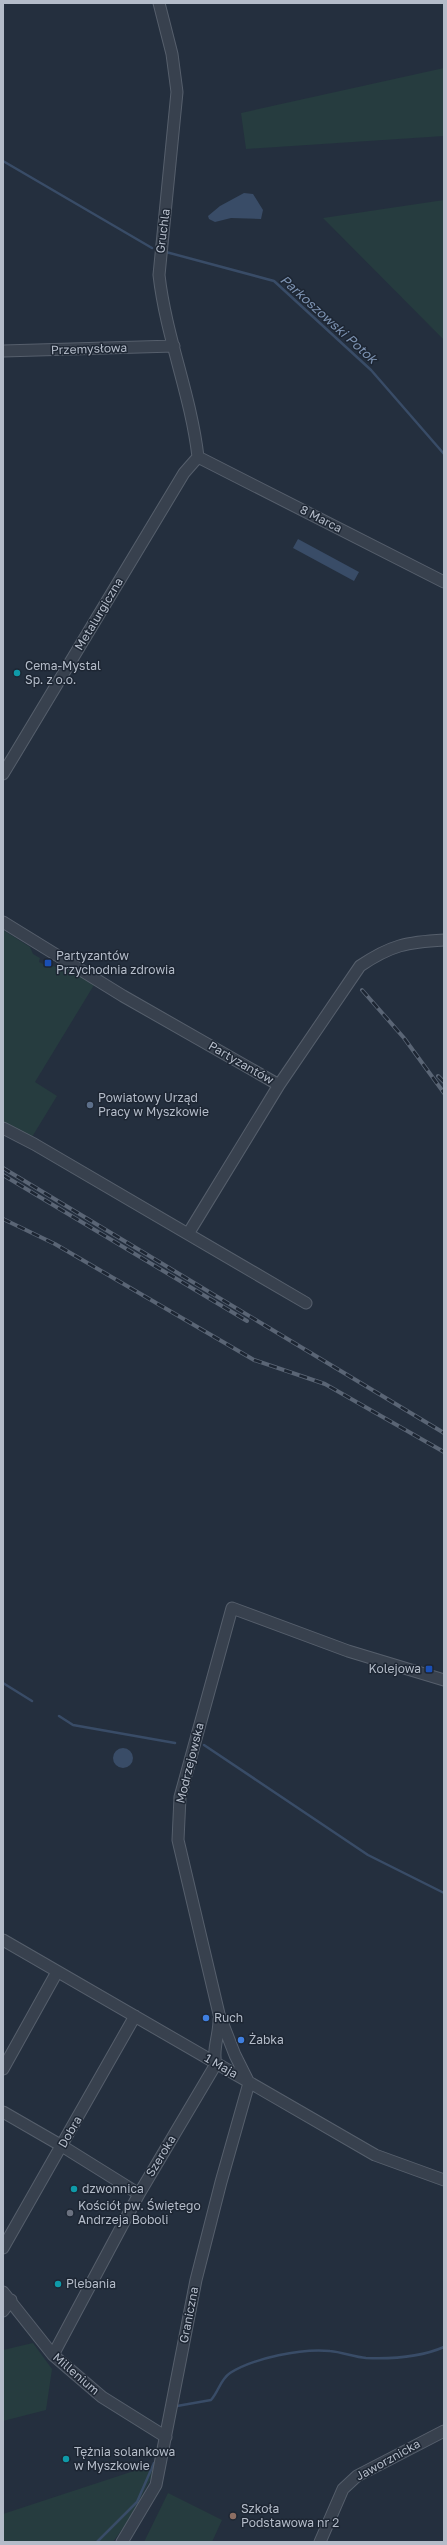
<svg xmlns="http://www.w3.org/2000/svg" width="447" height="2545" font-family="'Golos Text',sans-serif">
<rect width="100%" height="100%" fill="#242f3e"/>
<path fill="#263c3f" d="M444,68V136L246,149L241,113Z
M444,200V340L323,218Z
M3,930L30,947L33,954L40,958L39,962L47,966L49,964L58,968L65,967L94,985L35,1082L57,1096L32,1137L3,1123Z
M33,2343L52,2369L46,2410L3,2421V2350Z
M149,2466L156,2469L130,2518L113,2542H3V2514Z
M168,2493L222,2520L212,2542H144Z"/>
<path fill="#394c67" d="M244,193L253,194L263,210L261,219L231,218L215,222L209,219L208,216L220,206Z
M298,539L359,572L354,581L293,548Z
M113 1758a10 10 0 1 1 20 0a10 10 0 1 1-20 0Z"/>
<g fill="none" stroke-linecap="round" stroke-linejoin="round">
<path stroke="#394c67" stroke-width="2.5" d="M3,161L152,248
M166,252L274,281L371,370L444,454
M3,1683L32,1701
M59,1716L73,1725L175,1743
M204,1745L368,1855L444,1893
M177,2406L211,2400C219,2391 220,2380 230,2373C254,2358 302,2348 330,2351C342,2352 354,2357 366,2358C392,2359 421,2357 444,2347
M97,2542L137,2502L154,2463"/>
<defs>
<path id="street" d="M159,3L172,54L177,92L159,275C166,337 191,395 198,457
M3,351L174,346
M198,457L444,582
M3,774L184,473L198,457
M3,922L123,996L279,1085
M3,1128L34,1144L306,1303
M188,1234L279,1085L360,966C391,945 407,942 444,940
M3,1940L375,2155L444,2180
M216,2064C212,2050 219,2036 219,2020
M3,2069L57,1972
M3,2112L62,2146L139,2194
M3,2248L135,2016
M3,2292L53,2355L102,2397L166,2437
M3,2311L11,2300
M53,2355L139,2194L216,2064
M122,2542L156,2485L196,2280L221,2182L249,2083L235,2055L219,2014L178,1840L180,1797L232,1608L348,1651L444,1680
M320,2542L343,2489L357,2476L444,2431"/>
</defs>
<use href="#street" stroke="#565f6c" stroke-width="13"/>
<use href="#street" stroke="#38414e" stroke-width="11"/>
<defs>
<path id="rail" d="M362,990L404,1038L444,1093
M438,1076L444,1082
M3,1168L444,1433
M3,1175L247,1321
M3,1219L55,1244L254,1360L325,1384L444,1452"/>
</defs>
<use href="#rail" stroke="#5a6575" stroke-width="4"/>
<use href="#rail" stroke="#1d2633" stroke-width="2.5" stroke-dasharray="8" stroke-linecap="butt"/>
</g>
<g fill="#0f9aa8" stroke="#1d2633" stroke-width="1.5">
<circle cx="17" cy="673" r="4"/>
<circle cx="74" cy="2189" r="4"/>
<circle cx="58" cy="2284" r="4"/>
<circle cx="66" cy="2459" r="4"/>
</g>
<g fill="#1a4fb4" stroke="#1d2633" stroke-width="1.5">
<rect x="44" y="959" width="8" height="8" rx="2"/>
<rect x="425" y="1665" width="8" height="8" rx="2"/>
</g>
<circle fill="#5c6f8a" stroke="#1d2633" stroke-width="1.5" cx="90" cy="1105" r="4"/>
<g fill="#3f7fe0" stroke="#1d2633" stroke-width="1.5">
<circle cx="206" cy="2018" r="4"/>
<circle cx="241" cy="2040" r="4"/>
</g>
<circle fill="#6b7280" stroke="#1d2633" stroke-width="1.5" cx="70" cy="2213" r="4"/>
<circle fill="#8d6e63" stroke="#1d2633" stroke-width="1.5" cx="233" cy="2516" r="4"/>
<g text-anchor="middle" stroke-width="3" stroke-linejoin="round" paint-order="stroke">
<g font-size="12" fill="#b4bcc9" stroke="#1d2633">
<text transform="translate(163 231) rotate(-83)" y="4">Gruchla</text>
<text transform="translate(89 349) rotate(-2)" y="4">Przemysłowa</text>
<text transform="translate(321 519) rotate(27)" y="4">8 Marca</text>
<text transform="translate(99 614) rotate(-59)" y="4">Metalurgiczna</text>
<text transform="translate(241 1063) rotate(30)" y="4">Partyzantów</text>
<text transform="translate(190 1763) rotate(-76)" y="4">Modrzejowska</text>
<text transform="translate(221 2066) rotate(30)" y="4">1 Maja</text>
<text transform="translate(70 2132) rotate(-60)" y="4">Dobra</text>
<text transform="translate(161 2156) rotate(-59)" y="4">Szeroka</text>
<text transform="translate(189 2315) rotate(-79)" y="4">Graniczna</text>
<text transform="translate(76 2374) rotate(41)" y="4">Millenium</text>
<text transform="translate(388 2460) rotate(-29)" y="4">Jaworznicka</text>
</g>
<g font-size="12" fill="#b4bcc9" stroke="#1d2633" text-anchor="start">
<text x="25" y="670">Cema-Mystal<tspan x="25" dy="14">Sp. z o.o.</tspan></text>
<text x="56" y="960">Partyzantów<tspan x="56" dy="14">Przychodnia zdrowia</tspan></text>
<text x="98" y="1102">Powiatowy Urząd<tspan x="98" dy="14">Pracy w Myszkowie</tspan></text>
<text x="421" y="1673" text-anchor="end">Kolejowa</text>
<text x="214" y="2022">Ruch</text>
<text x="249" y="2044">Żabka</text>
<text x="82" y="2193">dzwonnica</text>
<text x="78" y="2210">Kościół pw. Świętego<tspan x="78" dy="14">Andrzeja Boboli</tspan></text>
<text x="66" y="2288">Plebania</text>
<text x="74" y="2456">Tężnia solankowa<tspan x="74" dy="14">w Myszkowie</tspan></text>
<text x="241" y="2513">Szkoła<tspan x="241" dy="14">Podstawowa nr 2</tspan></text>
</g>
<g font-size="13" font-style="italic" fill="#7c92b1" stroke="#1d2633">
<text transform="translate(329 319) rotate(42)" y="5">Parkoszowski Potok</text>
</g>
</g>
<rect width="447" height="2545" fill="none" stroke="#b4bcc9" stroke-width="8"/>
</svg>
